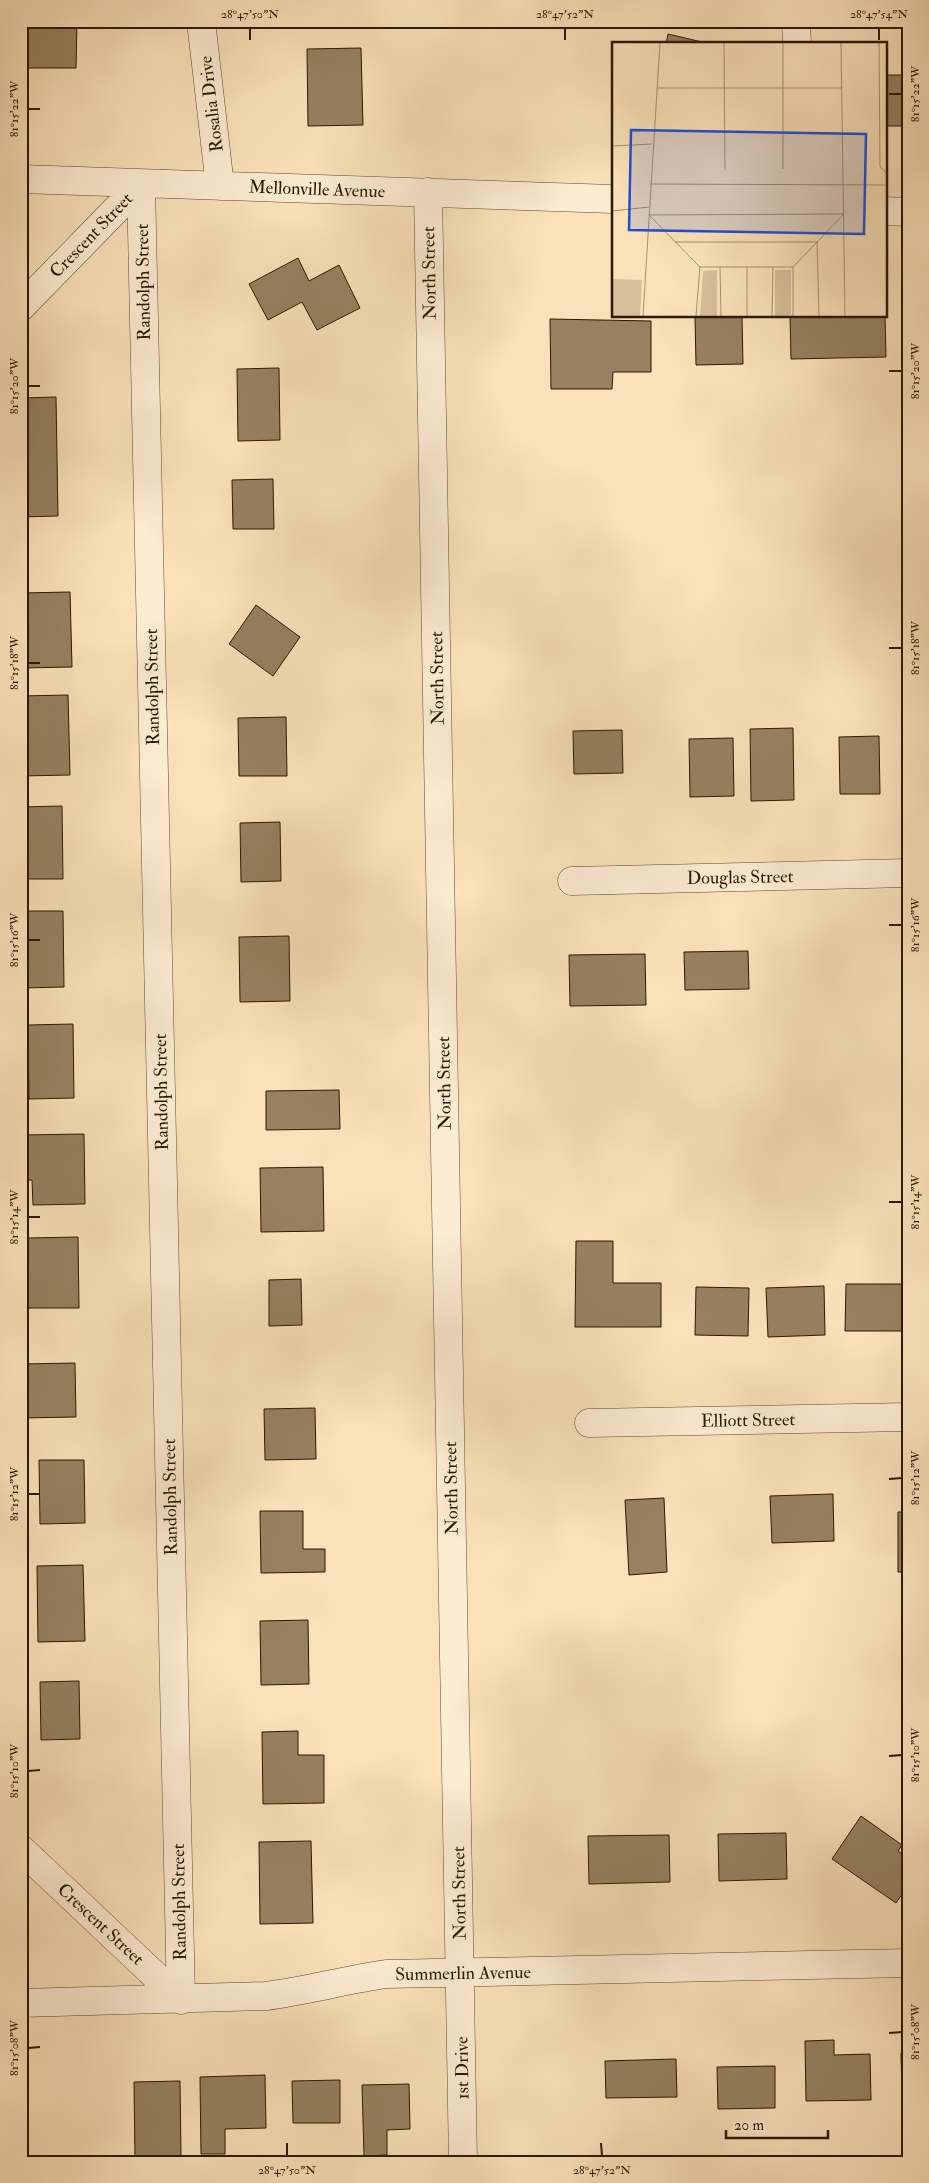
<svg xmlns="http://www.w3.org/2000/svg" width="929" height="2183" font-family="'IM FELL Double Pica',serif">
<rect width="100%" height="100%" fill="#fbe1b9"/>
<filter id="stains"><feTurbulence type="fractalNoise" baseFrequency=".004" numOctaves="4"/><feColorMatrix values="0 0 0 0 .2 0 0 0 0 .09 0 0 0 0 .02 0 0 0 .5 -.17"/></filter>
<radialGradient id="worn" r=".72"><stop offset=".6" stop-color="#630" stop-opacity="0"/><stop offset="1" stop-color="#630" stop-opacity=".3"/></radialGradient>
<path fill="#978160" stroke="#2b1800" d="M28,21H77L76,68H27Z
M668,34L702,42L701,44H666Z
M361,48L363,125L308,126L307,49Z
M885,75H908V126H885Z
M298,258L309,281L339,265L360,308L317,330L302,302L268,320L249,284Z
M742,316L743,364L696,365L695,317Z
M790,316H885L886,357L791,359Z
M550,319L651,321V372H613L612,389H551Z
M279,368L280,440L238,441L237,369Z
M56,397L58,516L21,517V398Z
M273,479L274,529H233L232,480Z
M70,592L72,667L21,668V593Z
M256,605L300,637L273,676L229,644Z
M68,695L70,775L21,776V696Z
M286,717L287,776H239L238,718Z
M793,728L794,800L751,801L750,729Z
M622,730L623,773L574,774L573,731Z
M879,736L880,794H840L839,737Z
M733,738L734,796L690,797L689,739Z
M62,806L63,879H21V807Z
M280,822L281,881L241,882L240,823Z
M21,911H63L64,987L21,988Z
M289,936L290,1001L240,1002L239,937Z
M748,951L749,989L685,990L684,952Z
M645,954L646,1005L570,1006L569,955Z
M73,1024L74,1098L29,1099L28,1025Z
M339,1090L340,1129L266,1130V1091Z
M84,1134L85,1204L33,1205L32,1180H21V1135Z
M323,1167L324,1231L261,1232L260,1168Z
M78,1237L79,1308H28L27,1238Z
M576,1241H613V1283H661V1327H575Z
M301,1279L302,1325L269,1326V1280Z
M846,1284H903V1331H845Z
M824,1286L825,1335L768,1337L766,1288Z
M696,1287L749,1288L748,1336L695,1335Z
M75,1363L76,1417L21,1418V1364Z
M315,1408L316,1459L265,1460L264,1409Z
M39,1460H84L85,1523L40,1524Z
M833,1494L834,1541L772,1543L770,1496Z
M664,1498L667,1572L629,1575L625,1500Z
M260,1511H303V1549H325V1572L261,1573Z
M898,1512H908V1572H898Z
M83,1565L85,1641L38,1642L37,1566Z
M308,1620L309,1684L261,1685L260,1621Z
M79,1681L80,1739L41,1740L40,1682Z
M298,1731V1755H324V1803L263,1804L262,1732Z
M861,1816L902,1845L898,1851L908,1858V1886L896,1903L832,1859Z
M786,1833L787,1879L719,1881L718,1834Z
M669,1835L670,1882L589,1884L588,1836Z
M311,1841L313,1923L260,1924L259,1842Z
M834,2040V2055L870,2054L871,2100L806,2101L805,2041Z
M901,2053H908V2096H902Z
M676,2059L677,2097L606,2098L605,2061Z
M775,2066V2108L718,2109L717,2067Z
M265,2075L266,2128L225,2129V2154H201L200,2077Z
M340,2080V2123H293L292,2081Z
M180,2081L181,2157L135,2158L134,2082Z
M21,2084H24L27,2162H21Z
M409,2084L410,2129L387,2130V2155L364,2156L362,2085Z"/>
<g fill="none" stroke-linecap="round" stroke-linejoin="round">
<defs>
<path id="minor" d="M201,21L220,186
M796,21L797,44
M21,179L613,199
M141,184L181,2000
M428,192L463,2162
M885,211L908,212
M21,307L141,184
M572,881L908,873
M589,1423L908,1417
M21,1849L181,2000
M21,2003L266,1996C306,1991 345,1980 386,1974L908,1963"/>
</defs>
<use href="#minor" stroke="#5f4a2e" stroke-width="29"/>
<use href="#minor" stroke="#fcecd2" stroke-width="28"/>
</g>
<path fill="none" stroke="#2b1800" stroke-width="2" d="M250,28V40M565,28V40M879,28V40M889,94H902M28,109H40M889,371H902M28,386H40M889,648H902M28,663H40M889,925H902M28,940H40M889,1202H902M28,1217H40M889,1479L902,1478M28,1494H40M889,1756L902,1755M28,1771L40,1770M889,2033L902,2032M28,2048L40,2047M287,2143V2156M601,2143L602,2156"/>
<g text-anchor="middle" stroke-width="4" stroke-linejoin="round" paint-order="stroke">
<g font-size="18" fill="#2b1800" stroke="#fcecd2">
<text transform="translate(211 104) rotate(-97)" y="6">Rosalia Drive</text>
<text transform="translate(317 189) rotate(2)" y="6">Mellonville Avenue</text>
<text transform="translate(91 235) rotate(-46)" y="6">Crescent Street</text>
<text transform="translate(429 273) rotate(-91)" y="6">North Street</text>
<text transform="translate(143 282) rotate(-91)" y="6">Randolph Street</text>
<text transform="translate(437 678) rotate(-91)" y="6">North Street</text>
<text transform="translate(152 687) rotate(-91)" y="6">Randolph Street</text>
<text transform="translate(740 877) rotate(-1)" y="6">Douglas Street</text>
<text transform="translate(444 1083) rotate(-91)" y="6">North Street</text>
<text transform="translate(161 1092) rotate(-91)" y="6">Randolph Street</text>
<text transform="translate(748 1420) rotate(-1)" y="6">Elliott Street</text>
<text transform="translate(451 1488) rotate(-91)" y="6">North Street</text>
<text transform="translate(170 1497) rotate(-91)" y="6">Randolph Street</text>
<text transform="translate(459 1893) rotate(-91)" y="6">North Street</text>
<text transform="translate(179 1902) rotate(-91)" y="6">Randolph Street</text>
<text transform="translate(101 1924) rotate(43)" y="6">Crescent Street</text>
<text transform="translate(463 1973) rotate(-1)" y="6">Summerlin Avenue</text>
<text transform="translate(462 2068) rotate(-91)" y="6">1st Drive</text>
</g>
</g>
<g transform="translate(612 42)">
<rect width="275" height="275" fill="#fbe1b9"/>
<path d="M105,228V274H88L91,229ZM163,228H179V274H163ZM0,237L30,238L28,274H0Z" fill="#d8bf9a"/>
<path fill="none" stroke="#a8916f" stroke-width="1" d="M112,1L113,128M171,1V127M229,1L233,274M267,1L268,125L275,131M45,46H230M0,104L40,102M38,142L275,143M0,169L37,165M37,173L88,225H181L232,172M37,173L232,172M63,200H206M205,200L207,274M108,225L109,274M135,225V274M181,225V274M31,274L48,1M84,274L88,225M160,274L161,225"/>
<path fill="#1d4ed8" fill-opacity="0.15" stroke="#1d4ed8" stroke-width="2.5" d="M19,88L254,92L252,192L17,188Z"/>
<rect width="275" height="275" fill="none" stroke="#2b1800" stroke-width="2.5"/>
</g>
<rect width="929" height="2183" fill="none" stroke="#fbe1b9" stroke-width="55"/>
<path d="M726 2130v8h102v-8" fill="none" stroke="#2b1800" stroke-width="2.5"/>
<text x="734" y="2130" font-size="15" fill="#2b1800" stroke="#fcecd2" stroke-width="4" paint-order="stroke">20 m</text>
<rect x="28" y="28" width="874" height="2128" fill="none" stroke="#2b1800" stroke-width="2"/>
<g font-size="12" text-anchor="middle" fill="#2b1800">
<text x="250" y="18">28°47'50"N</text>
<text x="565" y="18">28°47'52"N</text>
<text x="879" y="18">28°47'54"N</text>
<text transform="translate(915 94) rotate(-90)" y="4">81°15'22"W</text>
<text transform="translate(14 109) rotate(-90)" y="4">81°15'22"W</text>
<text transform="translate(915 371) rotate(-90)" y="4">81°15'20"W</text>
<text transform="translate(14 386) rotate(-90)" y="4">81°15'20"W</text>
<text transform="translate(915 648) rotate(-90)" y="4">81°15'18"W</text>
<text transform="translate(14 663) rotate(-90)" y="4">81°15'18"W</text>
<text transform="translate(915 925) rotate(-90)" y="4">81°15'16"W</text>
<text transform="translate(14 940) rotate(-90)" y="4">81°15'16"W</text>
<text transform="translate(915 1202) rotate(-90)" y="4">81°15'14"W</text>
<text transform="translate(14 1217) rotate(-90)" y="4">81°15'14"W</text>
<text transform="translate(915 1478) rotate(-90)" y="4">81°15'12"W</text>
<text transform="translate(14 1494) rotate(-90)" y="4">81°15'12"W</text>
<text transform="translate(915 1755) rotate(-90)" y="4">81°15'10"W</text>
<text transform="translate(14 1771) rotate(-90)" y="4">81°15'10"W</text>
<text transform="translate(915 2032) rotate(-90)" y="4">81°15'08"W</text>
<text transform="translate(14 2048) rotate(-90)" y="4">81°15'08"W</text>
<text x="287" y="2174">28°47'50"N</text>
<text x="602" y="2174">28°47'52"N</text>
</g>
<rect width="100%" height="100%" filter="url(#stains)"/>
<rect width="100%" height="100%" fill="url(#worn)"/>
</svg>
